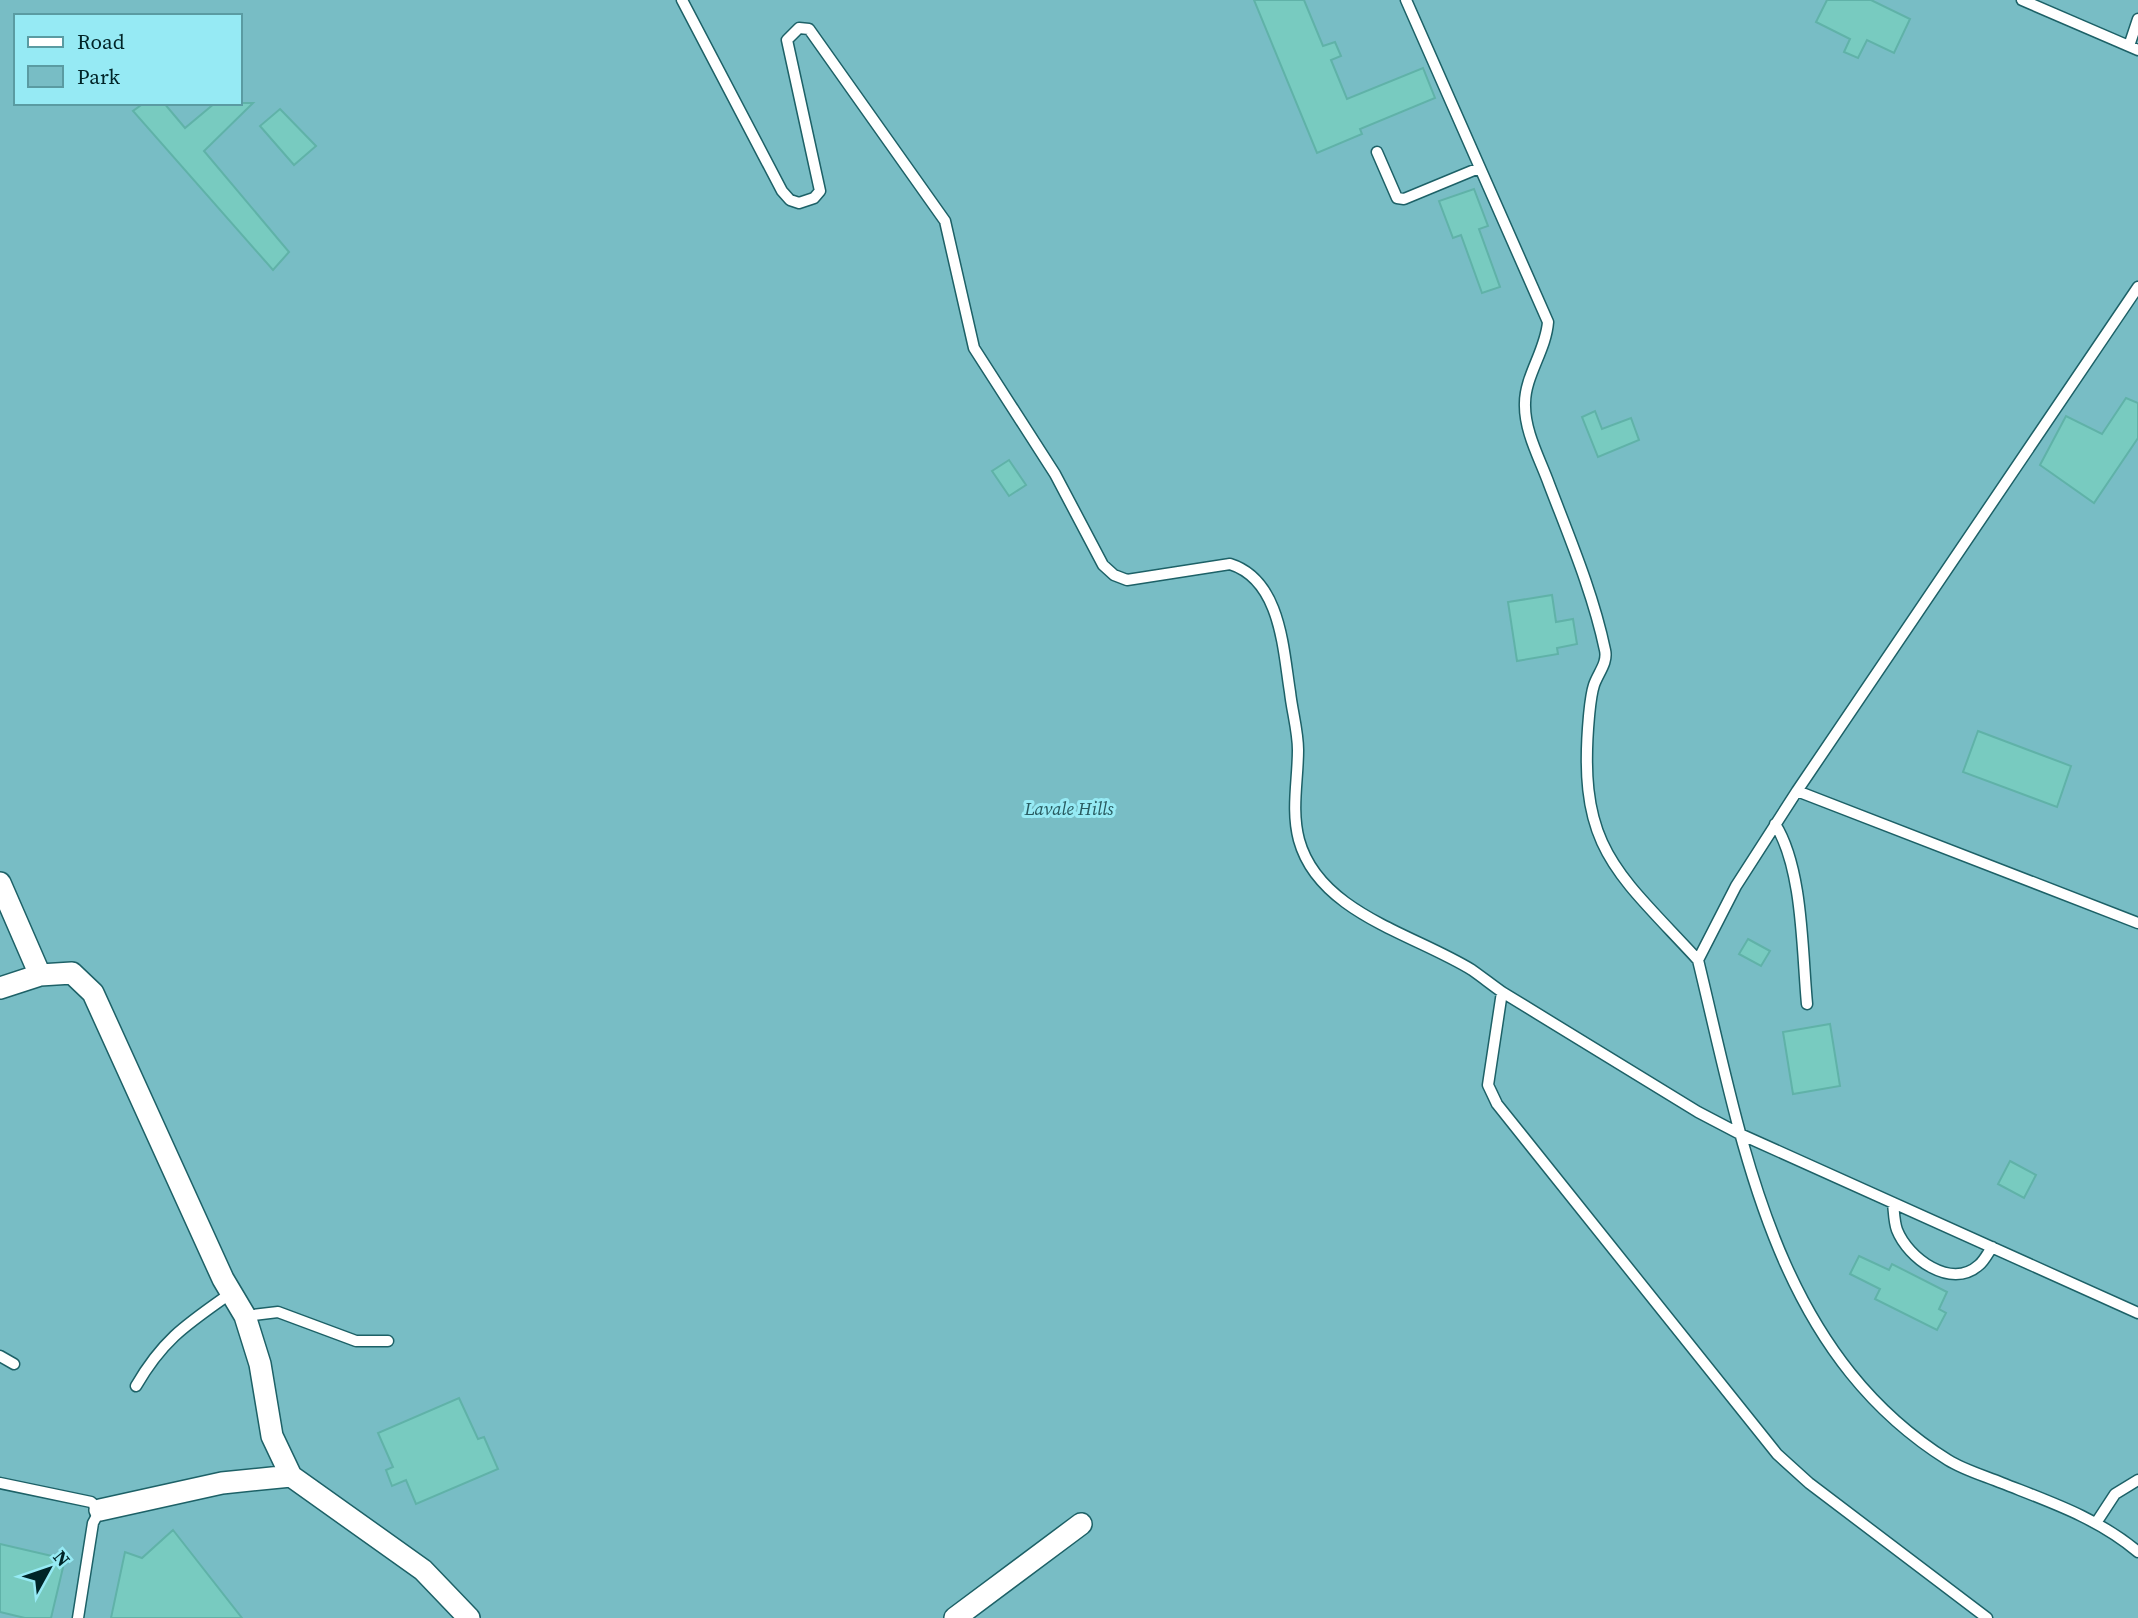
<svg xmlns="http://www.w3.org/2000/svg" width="2138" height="1618" font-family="'Source Serif 4',serif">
<rect width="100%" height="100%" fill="#89dde6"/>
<path fill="#78bdc5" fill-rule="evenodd" d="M0,0H2138V1618H0ZM16,16H240V103H16Z"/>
<path fill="#78cbc0" stroke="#60b2a8" stroke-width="2" d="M1254,0H1304L1323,46L1335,42L1341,56L1331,60L1347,99L1423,68L1435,98L1360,129L1362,134L1317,153Z
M1827,0H1871L1910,19L1894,53L1867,40L1858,58L1844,52L1850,39L1816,22Z
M144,103H164L185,128L215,103H253L204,151L289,252L273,270L133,111Z
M280,109L316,146L294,165L260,126Z
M1474,189L1488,226L1479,229L1500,287L1482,293L1461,235L1453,238L1439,201Z
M2126,398L2138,403V438L2094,503L2040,465L2066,416L2102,434Z
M1595,411L1602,429L1631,418L1639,440L1598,457L1582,417Z
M1009,460L1026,485L1009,496L992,471Z
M1552,595L1556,622L1573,619L1577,644L1557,648L1558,654L1517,661L1508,602Z
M1978,731L2071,766L2057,807L1963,772Z
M1748,939L1770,951L1761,966L1739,954Z
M1830,1024L1840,1086L1793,1094L1783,1032Z
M2010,1161L2036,1175L2024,1198L1998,1184Z
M1859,1256L1889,1270L1892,1264L1947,1292L1939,1309L1946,1313L1937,1330L1875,1299L1880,1289L1850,1274Z
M459,1398L478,1439L484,1437L498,1469L416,1504L406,1480L392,1486L386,1470L393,1467L378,1433Z
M173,1530L242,1618H111L125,1552L142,1558Z
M0,1544L65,1559L51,1618H25L0,1612Z"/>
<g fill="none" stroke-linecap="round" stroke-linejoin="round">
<defs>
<path id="service" d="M682,0L782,191L790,200L799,203L814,198L820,191L787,40L799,28L809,29L945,221L974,348L1055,474L1103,565L1114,575L1127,580L1230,564C1281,580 1283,649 1290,692C1292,711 1298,731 1298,750C1298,780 1291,810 1299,840C1319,913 1414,934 1472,970C1482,977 1492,985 1502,992L1698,1112L1740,1134L2138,1313
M1406,0L1548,322C1546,350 1525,376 1525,403C1524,431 1540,459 1549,484C1570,539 1593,593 1605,650C1608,663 1598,673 1594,685C1591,694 1590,706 1589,716C1577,848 1615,870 1698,960
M2022,0L2138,50
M2129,46L2138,19
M1377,152L1397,198L1404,199L1479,168
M2138,287L1797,791L2138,923
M1797,791L1736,886L1698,960C1743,1145 1774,1351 1948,1460C1964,1470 1985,1476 2002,1483C2050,1502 2098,1518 2138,1552
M1775,824C1803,868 1802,951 1807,1004
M1502,992L1488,1085L1497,1104L1777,1454L1809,1483L1987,1618
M1893,1203C1894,1211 1894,1222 1897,1230C1908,1258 1951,1290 1979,1265C1984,1261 1988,1253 1992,1247
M245,1316L278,1312L356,1341H388
M0,1356L14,1364
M136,1386C163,1339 187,1324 231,1293
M0,1483L91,1502L100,1510L93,1523L78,1618
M2096,1523L2115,1494L2138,1480"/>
<path id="minor" d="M0,883L40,975
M0,988L40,975L72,973L93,993L223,1279L245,1316L260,1364L272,1436L291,1476
M100,1510L222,1483L291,1476L423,1570L469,1618
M955,1618L1081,1524"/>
</defs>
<use href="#service" stroke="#1d6167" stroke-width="13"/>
<use href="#minor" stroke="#1d6167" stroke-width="24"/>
<use href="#service" stroke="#fff" stroke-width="10"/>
<use href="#minor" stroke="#fff" stroke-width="21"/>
</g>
<g text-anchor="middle" stroke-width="6" stroke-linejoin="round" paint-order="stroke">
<g font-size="18" font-style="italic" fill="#285a5f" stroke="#96eaf4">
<text x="1069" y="815">Lavale Hills</text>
</g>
</g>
<rect x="14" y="14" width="228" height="91" fill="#96eaf4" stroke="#5a9ba2" stroke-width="2"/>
<rect x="28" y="37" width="35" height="10" fill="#ffffff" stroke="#5a9ba2" stroke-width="2"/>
<text x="77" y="49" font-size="21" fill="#002427">Road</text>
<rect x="28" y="66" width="35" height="21" fill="#78bdc5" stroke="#5a9ba2" stroke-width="2"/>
<text x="77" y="84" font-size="21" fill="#002427">Park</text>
<g transform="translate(49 1569) rotate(50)" stroke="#96eaf4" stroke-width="5" paint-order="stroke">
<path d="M0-5L12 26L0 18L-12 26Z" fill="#002427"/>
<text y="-10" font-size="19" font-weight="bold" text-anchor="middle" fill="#002427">N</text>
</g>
</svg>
